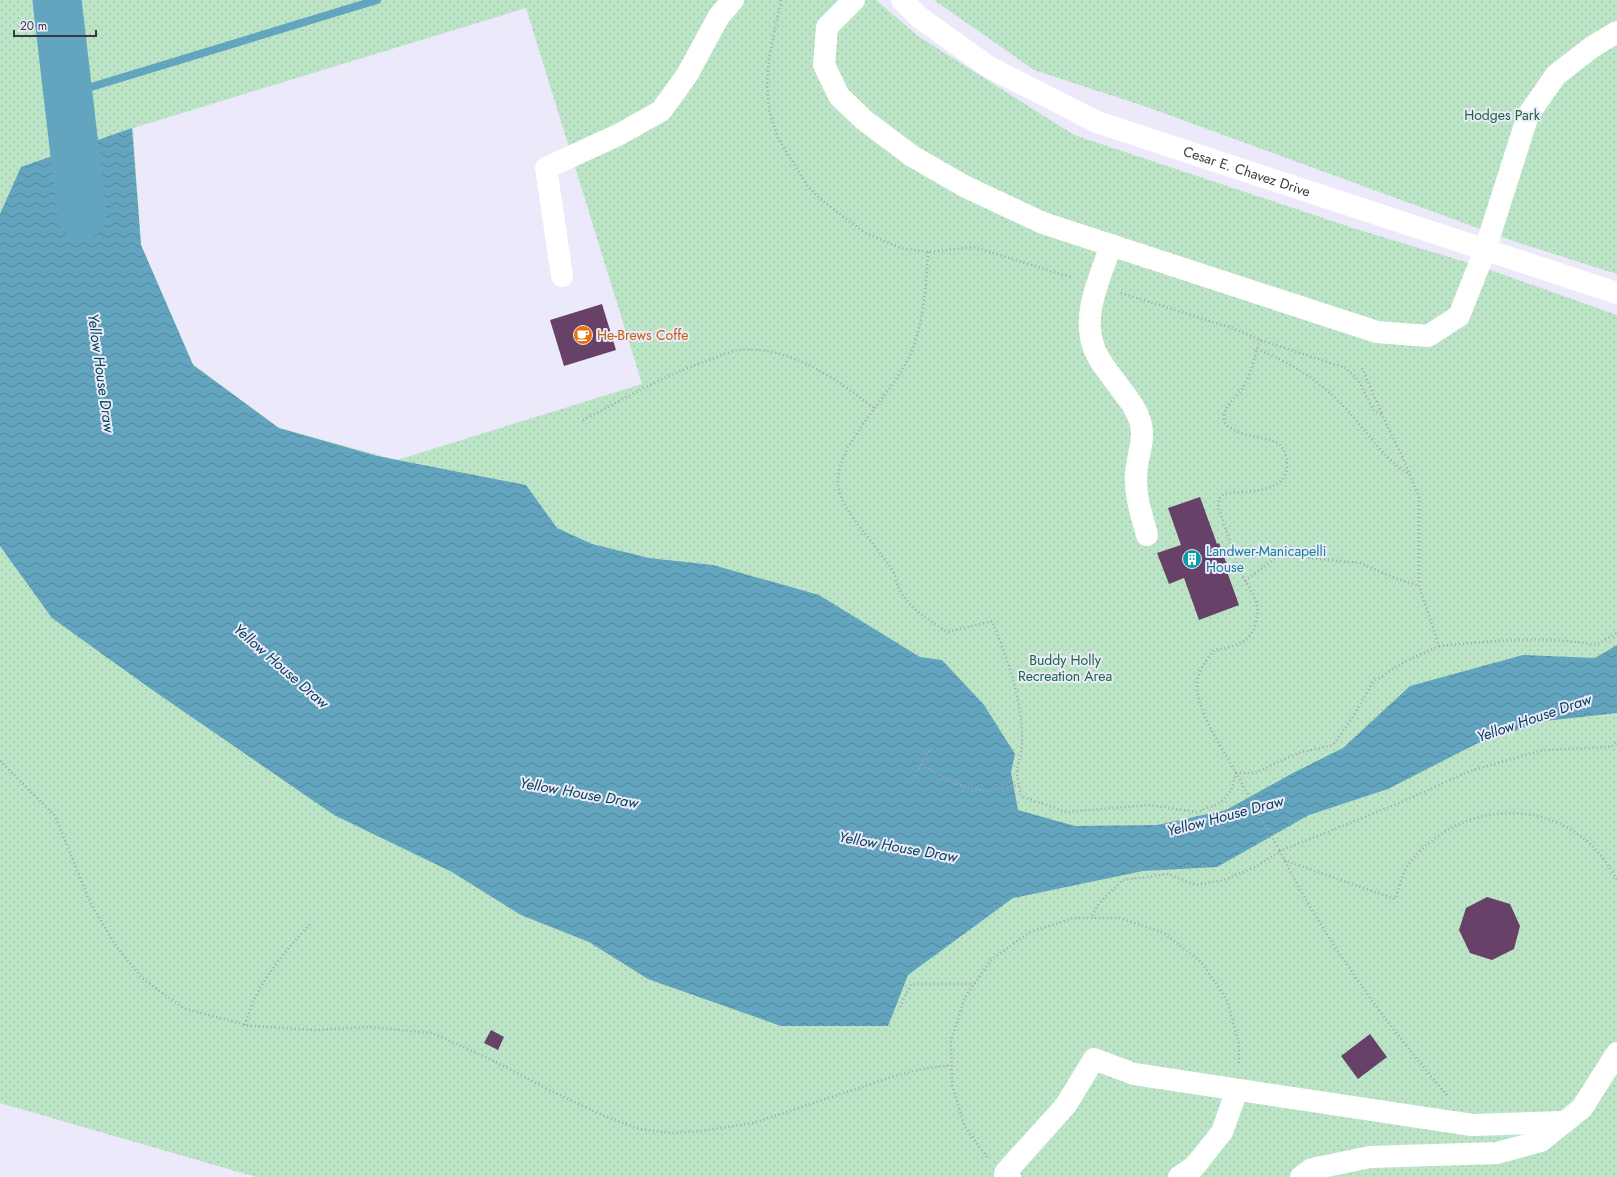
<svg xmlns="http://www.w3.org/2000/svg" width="1617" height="1177" font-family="Jost,sans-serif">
<defs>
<pattern id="park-dots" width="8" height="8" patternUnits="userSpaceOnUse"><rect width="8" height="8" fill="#bce5c7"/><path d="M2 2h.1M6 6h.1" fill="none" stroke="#a2c5ac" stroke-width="1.8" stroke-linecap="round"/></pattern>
<pattern id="water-waves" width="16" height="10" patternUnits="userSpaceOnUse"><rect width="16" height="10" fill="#63a5be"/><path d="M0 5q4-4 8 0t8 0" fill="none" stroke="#53879c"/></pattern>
</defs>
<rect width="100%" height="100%" fill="#ece9fb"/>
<path fill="url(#park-dots)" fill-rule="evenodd" d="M0,0H876L918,36L1074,135L1356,229L1479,266L1617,315V1177H256L0,1103ZM526,8L642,384L397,460L279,428L193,364L141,245L133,128Z
M934,0H1617V274L1516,242L1147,107L1034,70Z"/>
<path fill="url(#water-waves)" d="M132,128L141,245L193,365L279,428L377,456L526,485L557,528L592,544L649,558L713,565L819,595L920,657L942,660L984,705L1015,754L1011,772L1018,810L1075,826L1157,825L1226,810L1293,773L1343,748L1410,686L1523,655L1595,658L1617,645V713L1545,721L1476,744L1388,789L1309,815L1217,867L1143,871L1013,898L908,975L888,1026H781L648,979L589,942L521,915L452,872L334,815L151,689L52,618L0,546V214L21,167Z"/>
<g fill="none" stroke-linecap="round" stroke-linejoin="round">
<path stroke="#63a5be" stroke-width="8" d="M68,94L377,0"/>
<path stroke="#63a5be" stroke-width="49" d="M57,0L82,215"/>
</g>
<path fill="#674167" d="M602,304L616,350L564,366L550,320Z
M1200,497L1217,544L1219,543L1227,565L1225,566L1239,605L1199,620L1184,578L1169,584L1157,553L1181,545L1168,508Z
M1487,897L1510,904L1520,926L1514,949L1492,960L1470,953L1459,930L1466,908Z
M491,1030L504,1037L498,1050L484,1043Z
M1370,1034L1387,1057L1358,1079L1341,1056Z"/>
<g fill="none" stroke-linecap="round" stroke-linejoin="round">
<path stroke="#a5a2b0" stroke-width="2.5" stroke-dasharray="1 3" stroke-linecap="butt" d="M781,0L769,58L767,83L769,110L778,138L808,187L820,199L865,233L901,248L928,252L974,247L1073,278
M928,252C926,285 924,321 911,353C895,391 835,445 838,484C840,509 869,536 882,556C886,561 890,566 893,571C896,577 897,585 900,591C912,610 929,621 948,632L992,621C1008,660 1023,701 1022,744C1022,753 1018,762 1017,771C1017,779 1020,788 1021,796L1066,812L1149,805L1197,812L1220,803L1231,791L1236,773L1280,851L1257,866L1224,880L1196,885L1168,874L1123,880L1099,903L1091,918
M1121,293L1235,329L1260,340L1346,368L1358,380L1374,411L1382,415L1402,456L1419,497V586L1439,646L1404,662L1373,682L1351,720L1333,745L1298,753L1255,773H1236C1223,748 1191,705 1198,677C1201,667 1208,658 1214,650C1233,647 1252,643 1256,622C1258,615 1258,608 1256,601C1251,588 1242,578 1238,565C1231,546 1225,526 1218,507L1219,499L1224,494C1244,490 1286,495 1287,466C1288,429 1252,444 1231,428C1227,426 1225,423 1224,419C1223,405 1238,397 1244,386C1252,372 1255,354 1260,340
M1257,349C1295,365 1321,381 1349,412C1368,433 1385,460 1410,475
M1362,368L1382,414
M583,420C625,398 667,374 712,359C720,356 730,351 738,350C789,345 837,379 875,409
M1245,581L1279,555L1360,563L1395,578L1419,586
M1439,646C1492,641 1543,635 1596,645L1617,633
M0,761L55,816L91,904L116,946L142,978L183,1008L250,1026L315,1030L370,1027L432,1033L492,1060L549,1090L602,1115L639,1129L672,1133L701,1131L753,1123L895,1076L922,1069L951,1065
M921,765L952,783L985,791L1019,785
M912,779L930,749
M1284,860L1395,899C1399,889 1402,874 1408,865C1449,810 1528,795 1583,838C1597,848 1609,865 1617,880
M900,1007L911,984H974
M245,1025C256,984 282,955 310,924
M1447,1095C1386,1024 1321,935 1280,851L1397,804L1470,771L1543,750L1611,747L1617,743
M987,1157L965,1127L952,1085L951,1041L965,997L992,959L1030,932L1074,918H1120L1164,933L1201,962L1227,1000L1239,1044V1065"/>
<g stroke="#fff" stroke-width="22">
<path d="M854,0L827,27L824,65L839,96L864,120L912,156L964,186L1043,223L1377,332L1428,336L1459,316L1485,250L1528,115L1556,75L1592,47L1617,32"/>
<path id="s1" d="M902,0L919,17L989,67L1097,122L1617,293"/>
<path d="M1111,245C1101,276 1082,312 1093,345C1096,357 1107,371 1115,381C1124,394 1138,409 1141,425C1145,442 1136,459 1136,476C1135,497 1142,516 1147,535"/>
<path d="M562,276L546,168L618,135L661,111L687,75L719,16L733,0"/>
<path d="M1010,1177L1005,1173L1066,1105L1094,1059L1134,1074L1472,1125L1564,1122"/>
<path d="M1179,1177L1194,1167L1222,1132L1237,1090"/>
<path d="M1301,1177L1312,1169L1370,1157L1497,1153L1541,1141L1582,1108L1617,1053"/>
</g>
</g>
<defs>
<symbol id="cafe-disc" viewBox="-11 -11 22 22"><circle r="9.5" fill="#e8710a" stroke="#ece9fb"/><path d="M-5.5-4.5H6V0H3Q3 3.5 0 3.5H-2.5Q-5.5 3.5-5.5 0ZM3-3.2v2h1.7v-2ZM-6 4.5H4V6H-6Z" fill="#fff"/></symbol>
<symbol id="building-disc" viewBox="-11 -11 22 22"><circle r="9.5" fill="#0f9aa8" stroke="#ece9fb"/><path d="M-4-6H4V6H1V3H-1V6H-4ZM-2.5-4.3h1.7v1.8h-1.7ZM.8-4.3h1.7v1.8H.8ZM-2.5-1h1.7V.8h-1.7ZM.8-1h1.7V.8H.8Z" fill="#fff"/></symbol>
</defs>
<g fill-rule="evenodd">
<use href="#cafe-disc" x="572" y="324" width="22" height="22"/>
<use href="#building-disc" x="1181" y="548" width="22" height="22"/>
</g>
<g text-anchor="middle" stroke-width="4" stroke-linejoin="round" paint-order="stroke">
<g font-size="14" fill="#15683a" stroke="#ece9fb">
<text x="1502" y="120">Hodges Park</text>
<text x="1065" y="665">Buddy Holly<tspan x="1065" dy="16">Recreation Area</tspan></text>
</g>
<g font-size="14" fill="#3b3a41" stroke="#ece9fb">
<text dy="5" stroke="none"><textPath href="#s1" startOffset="389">Cesar E. Chavez Drive</textPath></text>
</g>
<g font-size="14" fill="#c56008" stroke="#ece9fb" text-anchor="start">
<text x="597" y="340">He-Brews Coffe</text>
</g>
<g font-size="14" fill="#0d838f" stroke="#ece9fb" text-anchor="start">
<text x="1206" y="556">Landwer-Manicapelli<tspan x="1206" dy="16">House</tspan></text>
</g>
<g font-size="15" font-style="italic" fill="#054254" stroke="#ece9fb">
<text transform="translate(101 373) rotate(82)" y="5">Yellow House Draw</text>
<text transform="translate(281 666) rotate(41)" y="5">Yellow House Draw</text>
<text transform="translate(1534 718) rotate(-19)" y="5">Yellow House Draw</text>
<text transform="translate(579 793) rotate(10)" y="5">Yellow House Draw</text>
<text transform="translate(1225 816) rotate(-15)" y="5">Yellow House Draw</text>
<text transform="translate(898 847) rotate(10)" y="5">Yellow House Draw</text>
</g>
</g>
<path d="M14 30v6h82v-6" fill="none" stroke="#3b3a41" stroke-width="2"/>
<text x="20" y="30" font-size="12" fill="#3b3a41" stroke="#ece9fb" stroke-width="3" paint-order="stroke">20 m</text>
</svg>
